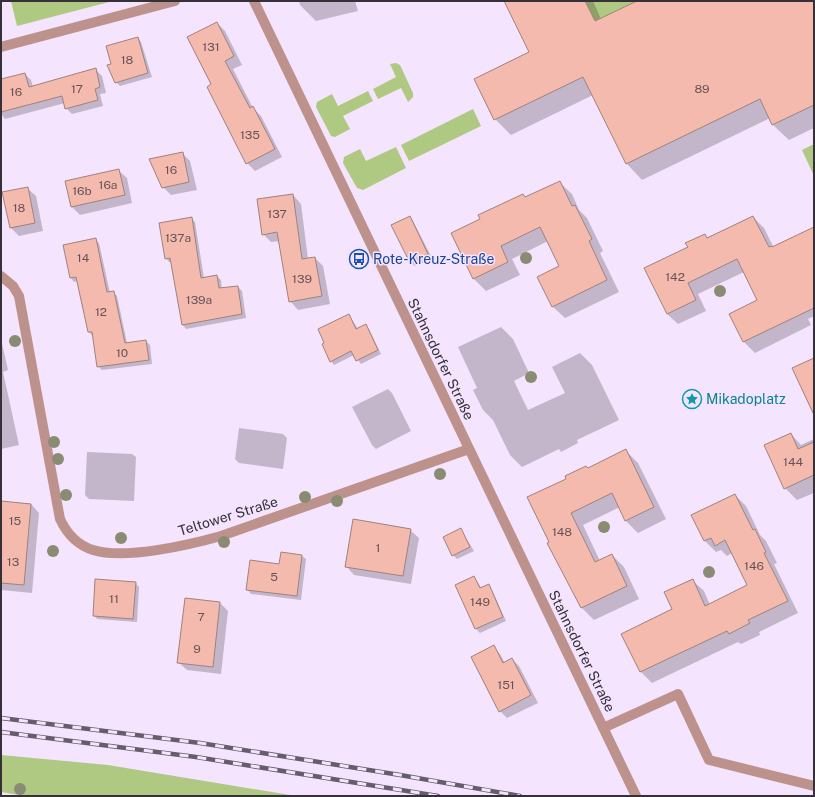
<svg xmlns="http://www.w3.org/2000/svg" width="815" height="797" font-family="'Public Sans',sans-serif">
<rect width="100%" height="100%" fill="#f4e4fe"/>
<path fill="#afc982" d="M11,1H113L17,26Z
M585,1H637L595,21Z
M396,63L400,65L413,93V97L408,102L401,88L378,99L373,89L396,77L390,64Z
M368,91L373,101L343,116L350,129L335,137L331,136L316,107L317,102L332,94L338,106Z
M473,109L481,126L409,161L401,145Z
M814,144V176L802,150Z
M396,147L406,168L363,190L357,188L343,163L344,157L360,149L366,161Z
M1,755L108,765L296,796H25L1,792Z"/>
<path fill="#0003" d="M299,1H355L358,11L316,21L300,5Z
M505,1H593L601,19L640,1H814V128L789,140L773,125L770,118L642,180L627,164L593,95L511,135L495,119L530,53Z
M217,23L225,31L242,65L233,69L253,108L261,116L282,157L255,171L247,163L212,85Z
M138,38L141,42L152,77L120,86L116,82L113,65Z
M96,70L102,76L106,93L100,94L103,106L72,114L66,108L65,103L5,119L1,114V80L25,74L31,80L33,87Z
M182,153L190,161L197,190L171,195L163,187Z
M118,170L127,178L132,203L80,215L72,207Z
M559,182L572,194L579,210L587,218L603,251L600,253L619,292L565,318L552,306L560,267L548,241L512,259L520,275L486,291L474,279L452,234L482,220L523,195L526,198Z
M27,188L36,196L43,231L19,236L11,228Z
M293,195L301,204L308,259L315,258L323,266L330,304L298,310L290,301L280,241L271,242L263,234Z
M410,217L413,221L432,258L415,266L411,263Z
M753,217L764,228L774,248L814,228V316L808,319L811,325L755,353L744,342L730,314L758,300L744,272L698,294L706,311L678,324L667,314L689,248L704,235L708,239Z
M191,218L195,222L204,278L217,276L221,280L222,289L238,287L242,291L246,318L186,329L183,325L172,262H169L166,258Z
M95,239L99,243L110,293L113,292L117,296L127,343L146,341L150,345L152,364L102,370L98,366L93,336L89,332L78,281L74,282L71,278Z
M349,315L358,329L365,325L369,329L381,354L361,364L354,355L334,365L331,361Z
M501,327L513,339L529,373L514,381L528,410L565,393L552,367L580,353L592,365L619,420L577,440L578,443L561,452L559,449L522,467L510,455L493,420L483,410L473,390L477,388L458,347Z
M1,339L8,370L3,372L19,445L1,449Z
M388,389L392,393L411,431L376,449L372,445L352,407Z
M239,428L283,434L287,438L283,469L239,463L235,459Z
M791,434L801,445L814,439V493L797,500L785,488Z
M626,451L638,463L666,519L638,533L626,521L620,507L583,525L600,561L612,555L624,567L639,599L594,620L582,608L548,543L588,469Z
M87,452L132,454L136,457L134,501L89,499L85,495Z
M735,495L746,506L760,535L766,541L777,563L774,564L798,613L759,632L760,635L741,644L738,642L652,683L641,672L623,634L674,609L692,580L704,591L710,605L748,586L732,553L727,556L721,550L716,552L705,541L692,516Z
M1,502L31,504L39,513L32,593L1,590Z
M410,530L419,538L411,584L354,575L346,566Z
M461,530L474,551L457,559L453,555Z
M302,556L306,559L301,600L251,594L248,590Z
M474,577L482,589L488,586L492,590L506,621L480,633L476,629L456,585Z
M135,583L139,587L137,622L97,619L94,615Z
M186,599L220,603L228,611L221,674L187,670L178,662Z
M493,646L500,654L505,663L512,659L519,666L538,703L507,718L500,711Z"/>
<path fill="#f5baae" stroke="#9f827c" d="M504,1H585L595,21L637,1H814V105L772,125L760,99L626,164L583,77L494,120L474,79L529,52Z
M217,22L234,56L225,61L250,108L253,106L275,149L246,164L207,87L211,84L187,37Z
M138,37L148,73L115,83L107,65L111,64L106,46Z
M96,68L100,87L95,89L98,100L65,109L62,96L1,112V79L25,73L29,87Z
M183,152L189,182L162,188L149,159Z
M119,169L125,195L71,207L65,181Z
M560,181L572,206L575,205L592,239L589,241L607,280L552,307L537,277L559,266L540,227L501,246L508,262L473,279L451,233L480,219L478,215L523,194L525,197Z
M28,187L35,223L10,228L2,192Z
M293,194L302,259L315,257L322,296L289,302L277,232L262,235L257,199Z
M410,216L428,254L410,263L391,225Z
M753,216L769,247L771,246L772,247L814,227V308L743,342L729,314L757,300L737,259L688,283L696,300L667,314L644,268L688,247L685,243L705,234L707,238Z
M192,217L201,278L217,275L219,288L238,286L242,314L182,325L170,258L165,259L159,223Z
M96,238L107,292L114,291L125,343L146,340L149,360L97,367L92,332H88L76,277L70,278L63,245Z
M349,314L356,329L366,324L378,350L356,361L351,351L330,362L322,344L324,343L318,329Z
M814,358V415L792,368Z
M791,433L798,449L814,442V475L784,489L764,445Z
M626,449L654,507L625,521L612,493L571,513L595,562L612,554L627,586L581,608L547,543L549,542L527,497L566,479L565,476L586,466L588,468Z
M735,494L753,530L755,529L766,552L764,553L788,601L748,620L750,623L729,634L727,631L640,672L621,634L672,609L664,592L693,579L705,606L747,585L725,540L715,546L711,538L704,541L691,515Z
M1,501L31,504L24,585L1,583Z
M353,519L411,529L403,576L345,567Z
M461,528L470,547L452,556L443,537Z
M281,552L302,555L297,596L246,590L250,560L279,564Z
M474,576L480,588L489,584L503,617L475,629L455,585Z
M95,579L136,582L133,619L93,616Z
M185,598L220,602L213,667L177,663Z
M494,645L503,663L512,658L531,695L499,712L471,657Z"/>
<g fill="none" stroke-linecap="round" stroke-linejoin="round">
<path stroke="#bd928d" stroke-width="10" d="M254,1L636,796
M1,47L175,1
M1,276L13,286L19,296L60,519C67,534 77,545 93,550C124,560 189,545 221,536L469,449
M603,728L678,694L709,760L814,786"/>
<defs>
<path id="rail" d="M1,718L200,743L400,775L520,796
M1,732L196,757L438,796"/>
</defs>
<use href="#rail" stroke="#665d6b" stroke-width="4.5"/>
<use href="#rail" stroke="#f4e4fe" stroke-width="3" stroke-dasharray="9" stroke-linecap="butt"/>
</g>
<g fill="#898c73">
<circle cx="526" cy="258" r="6"/>
<circle cx="720" cy="291" r="6"/>
<circle cx="15" cy="341" r="6"/>
<circle cx="531" cy="377" r="6"/>
<circle cx="54" cy="442" r="6"/>
<circle cx="58" cy="459" r="6"/>
<circle cx="440" cy="474" r="6"/>
<circle cx="66" cy="495" r="6"/>
<circle cx="305" cy="497" r="6"/>
<circle cx="337" cy="501" r="6"/>
<circle cx="604" cy="527" r="6"/>
<circle cx="121" cy="538" r="6"/>
<circle cx="224" cy="542" r="6"/>
<circle cx="53" cy="551" r="6"/>
<circle cx="709" cy="572" r="6"/>
<circle cx="20" cy="789" r="6"/>
</g>
<defs>
<symbol id="bus-ring" viewBox="-11 -11 22 22"><circle r="9.5" fill="#f4e4fe" stroke="#1a4fb4" stroke-width="1.5"/><path d="M-5-6H5V4H4V6H2V4H-2V6H-4V4H-5ZM-3.5-4V0h7V-4ZM-3.5 1.2v1.5H-2V1.2ZM2 1.2v1.5H3.5V1.2Z" fill="#1a4fb4"/></symbol>
<symbol id="sight-ring" viewBox="-11 -11 22 22"><circle r="9.5" fill="#f4e4fe" stroke="#0f9aa8" stroke-width="1.5"/><path d="M0-6L1.8-2.2L6-1.7L2.9 1.2L3.7 5.4L0 3.3L-3.7 5.4L-2.9 1.2L-6-1.7L-1.8-2.2Z" fill="#0f9aa8"/></symbol>
</defs>
<g fill-rule="evenodd">
<use href="#bus-ring" x="348" y="248" width="22" height="22"/>
<use href="#sight-ring" x="681" y="388" width="22" height="22"/>
</g>
<g text-anchor="middle" stroke-width="3" stroke-linejoin="round" paint-order="stroke">
<g font-size="12" fill="#665256">
<text x="211" y="51">131</text>
<text x="127" y="64">18</text>
<text x="77" y="93">17</text>
<text x="702" y="93">89</text>
<text x="16" y="96">16</text>
<text x="250" y="139">135</text>
<text x="171" y="174">16</text>
<text x="108" y="189">16a</text>
<text x="82" y="195">16b</text>
<text x="19" y="212">18</text>
<text x="277" y="218">137</text>
<text x="178" y="242">137a</text>
<text x="83" y="262">14</text>
<text x="675" y="281">142</text>
<text x="302" y="283">139</text>
<text x="199" y="304">139a</text>
<text x="101" y="316">12</text>
<text x="122" y="357">10</text>
<text x="793" y="466">144</text>
<text x="15" y="525">15</text>
<text x="562" y="536">148</text>
<text x="378" y="552">1</text>
<text x="13" y="566">13</text>
<text x="754" y="570">146</text>
<text x="274" y="581">5</text>
<text x="114" y="603">11</text>
<text x="480" y="606">149</text>
<text x="201" y="621">7</text>
<text x="197" y="653">9</text>
<text x="506" y="689">151</text>
</g>
<g font-size="14" fill="#164399" stroke="#f4e4fe" text-anchor="start">
<text x="373" y="264">Rote-Kreuz-Straße</text>
</g>
<g font-size="14" fill="#363039" stroke="#f4e4fe">
<text transform="translate(441 359) rotate(64)" y="5">Stahnsdorfer Straße</text>
<text transform="translate(228 516) rotate(-17)" y="5">Teltower Straße</text>
<text transform="translate(582 651) rotate(64)" y="5">Stahnsdorfer Straße</text>
</g>
<g font-size="14" fill="#0d838f" stroke="#f4e4fe" text-anchor="start">
<text x="706" y="404">Mikadoplatz</text>
</g>
</g>
<rect width="815" height="797" fill="none" stroke="#363039" stroke-width="4"/>
</svg>
